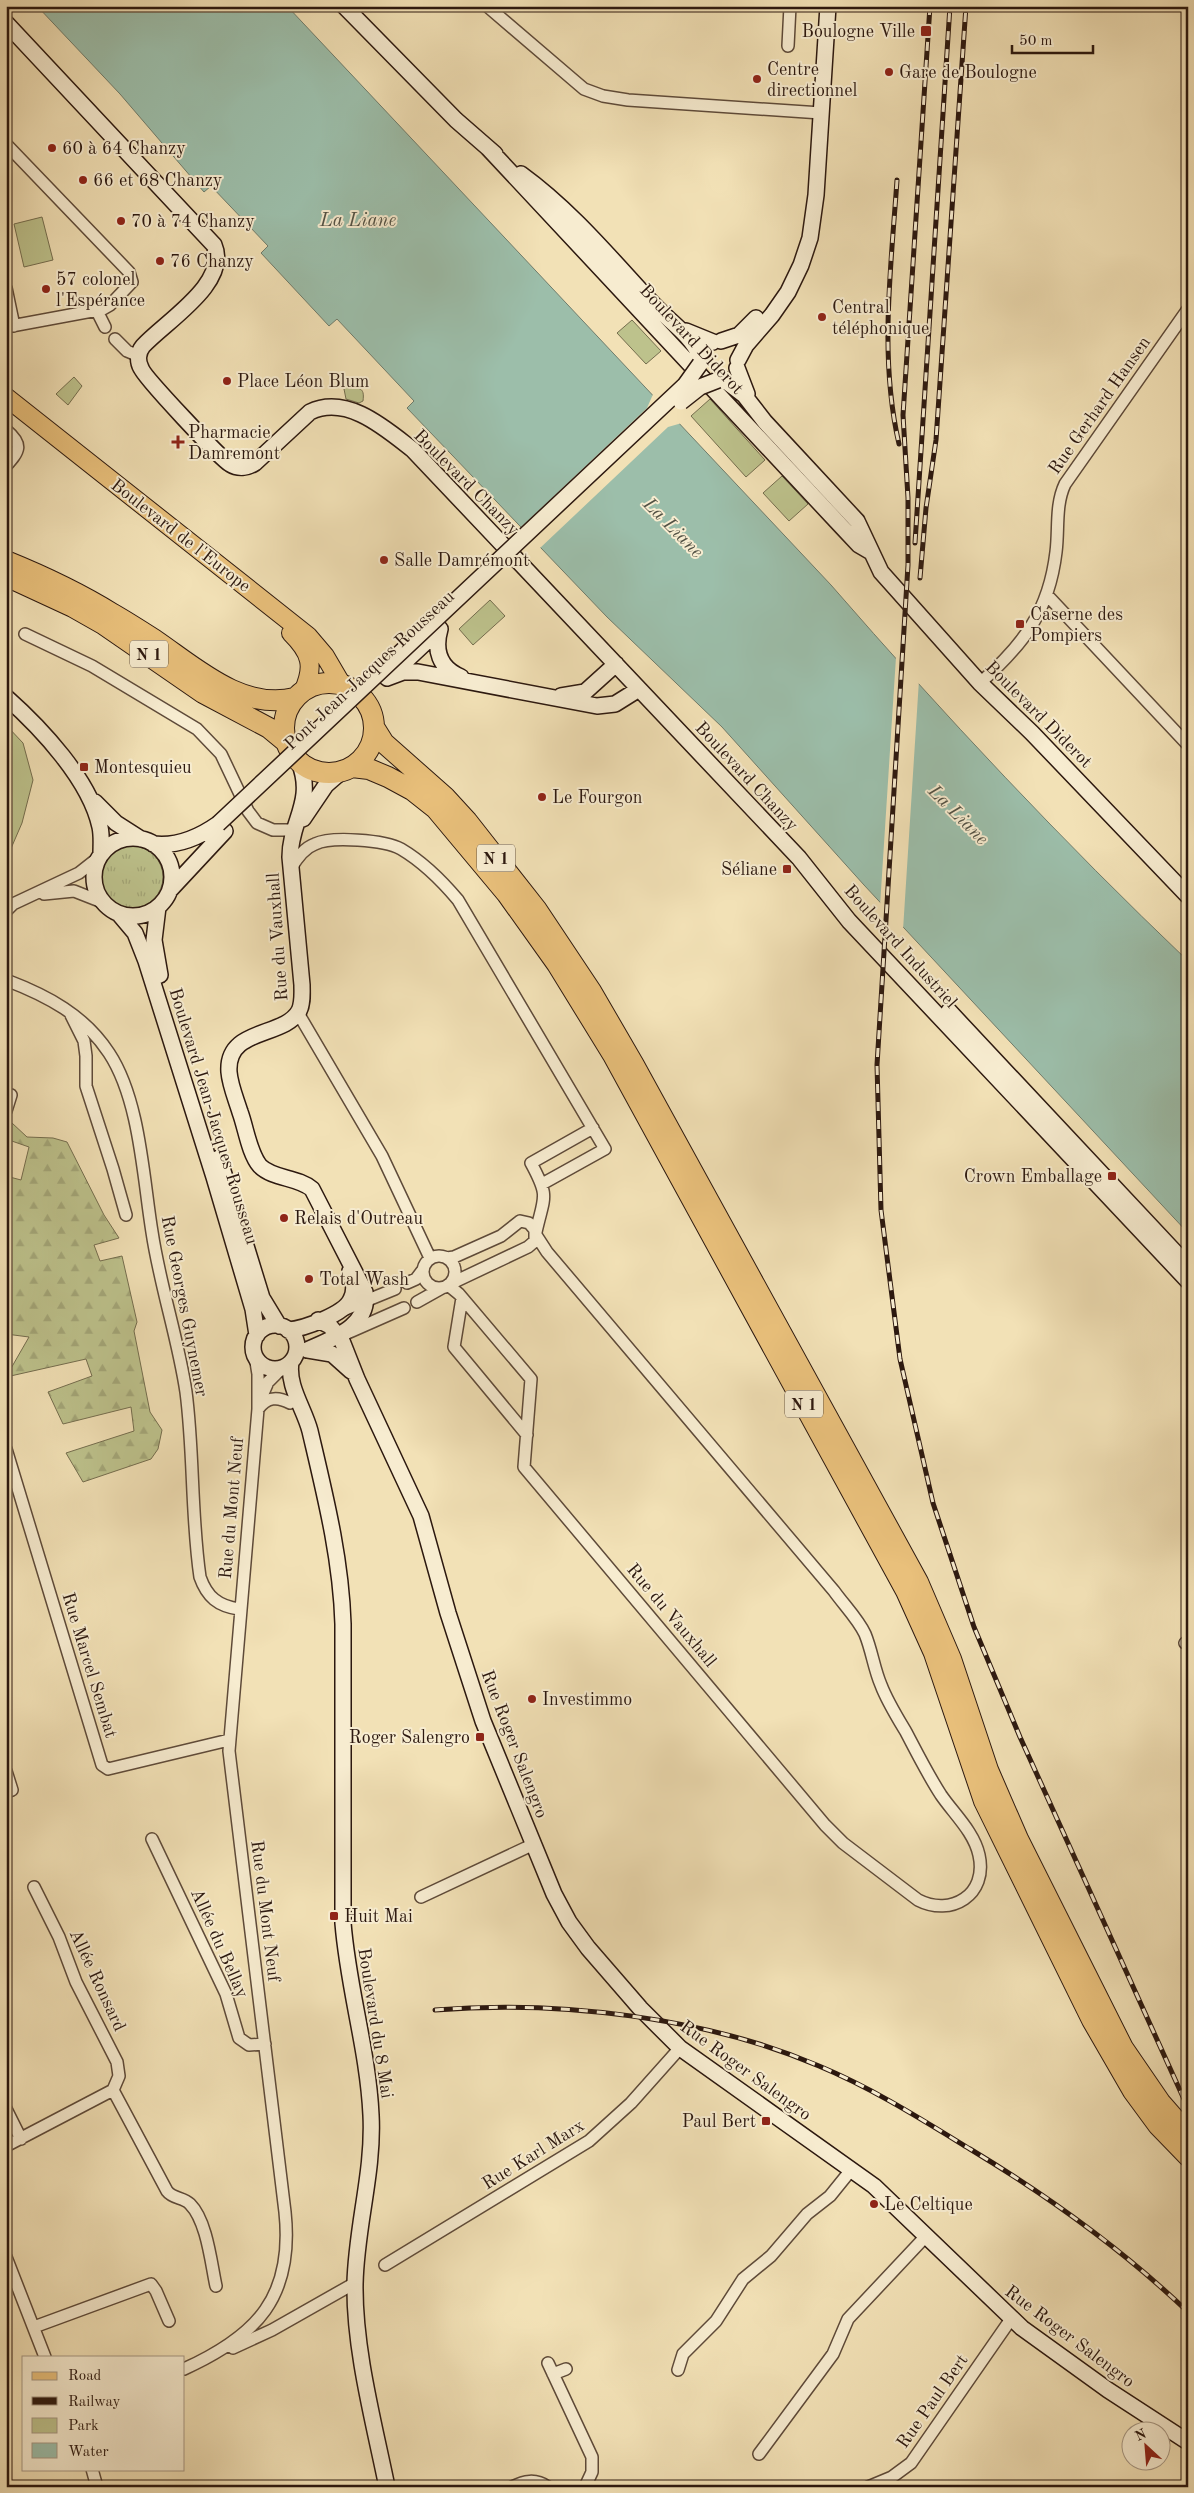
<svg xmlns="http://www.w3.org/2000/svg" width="1194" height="2493" font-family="'Old Standard TT',serif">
<defs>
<pattern id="grass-tufts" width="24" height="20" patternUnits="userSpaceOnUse" patternTransform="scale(1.25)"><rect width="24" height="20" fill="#bdc28c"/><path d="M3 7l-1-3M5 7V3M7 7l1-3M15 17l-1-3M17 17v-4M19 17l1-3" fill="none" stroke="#a3a678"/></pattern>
<pattern id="forest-firs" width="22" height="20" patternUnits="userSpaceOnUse" patternTransform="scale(1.25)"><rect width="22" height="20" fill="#bdc28c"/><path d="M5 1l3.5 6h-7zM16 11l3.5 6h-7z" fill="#a3a678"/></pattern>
</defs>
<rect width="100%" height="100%" fill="#f2e1b6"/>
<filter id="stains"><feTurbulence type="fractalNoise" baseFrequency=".004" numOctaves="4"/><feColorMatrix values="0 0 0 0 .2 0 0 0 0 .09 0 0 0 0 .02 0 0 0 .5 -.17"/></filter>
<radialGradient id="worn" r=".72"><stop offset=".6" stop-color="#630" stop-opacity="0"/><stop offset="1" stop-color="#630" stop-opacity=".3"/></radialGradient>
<path fill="url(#grass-tufts)" stroke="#746d4e" d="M101 877a31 31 0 1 1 62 0a31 31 0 1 1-62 0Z"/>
<path fill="url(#forest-firs)" stroke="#746d4e" d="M12,1123L27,1137L53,1138L67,1142L104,1215L119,1238L94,1245L100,1261L122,1256L137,1322L134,1331L150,1412L162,1430L158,1449L151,1459L83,1482L66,1453L134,1431L131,1407L63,1424L48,1392L92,1376L86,1359L6,1377L29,1337L6,1334V1176L21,1180L29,1147L6,1139V1129Z"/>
<path fill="#bdc28c" stroke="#746d4e" d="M42,217L53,260L24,267L14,224Z
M632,320L661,351L646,364L617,333Z
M74,377L82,386L68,405L56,394Z
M353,383C358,392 365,385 363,401L359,403L346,399L344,389Z
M710,399L765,460L746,477L691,416Z
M782,476L808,504L789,521L763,493Z
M490,600L505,616L473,645L459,629Z
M6,725L23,743L33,780L22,823L6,860Z"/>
<path fill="#9cbeaa" stroke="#6f7c6c" d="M37,6H287L831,585C944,715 1063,842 1188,961V1233L864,885L722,727L607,617L407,408L414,401L337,319L329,326L261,253L268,246L211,186L204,192L120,94Z"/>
<path fill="#f2e1b6" d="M654,392L682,423L668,427L539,549L519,529L647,408Z
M896,657L919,680L903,930L880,906Z"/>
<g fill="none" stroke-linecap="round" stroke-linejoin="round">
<defs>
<path id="street" d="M487,6L584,89L603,96L628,100L821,113
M788,46L790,6
M6,144L129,272L132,282L110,305L103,309L6,327
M6,288L14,326
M97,311L105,327
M115,339L127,351L139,356
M6,430C24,445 19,451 6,466
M1047,595L1188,745
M25,634L92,666L197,729L221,754L248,811L257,823L273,830H295
M980,683C1024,644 1049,611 1056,552C1059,529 1055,505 1065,484L1188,309
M291,868C297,858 304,848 315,844C331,836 385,840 401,849C423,862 442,881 458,900L605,1149L542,1184
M44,894L74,891L102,902
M6,911L13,904L79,873L98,858
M6,980C48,996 84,1015 109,1053C140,1100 143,1177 152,1232C160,1286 178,1338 186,1392C194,1453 191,1516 200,1577C207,1597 218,1606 239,1609
M298,1013L382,1156L430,1258
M71,1015L84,1041L86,1056V1086L113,1169L126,1215
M6,1111L11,1095
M536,1232C544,1196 550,1198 531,1163L593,1128
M423 1272a16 16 0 1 1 32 0a16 16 0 1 1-32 0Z
M447,1258L454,1257L501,1236L520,1221L529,1223L535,1230V1241L528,1247L450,1284
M407,1283L416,1279L422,1271
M448,1285L459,1294L531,1379L524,1467L825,1825L843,1843L918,1900C951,1917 988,1895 979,1855C974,1832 954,1814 941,1795C928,1775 917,1753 906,1732C897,1717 887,1701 881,1685C874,1669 872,1651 865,1634C858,1619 844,1605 834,1591L547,1252L536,1235
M462,1298L454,1347L527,1435
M417,1302L442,1288
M341,1311L395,1289
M345,1334L404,1308
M261,1398L268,1382L282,1368
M258,1409C267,1397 277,1396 290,1403
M6,1449L102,1765L108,1769L229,1740
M1185,1643L1188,1641
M6,1771L12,1790L6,1792
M152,1839L226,1994L239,2038L249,2045L265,2044
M421,1897L534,1844
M113,2090L167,2191C173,2199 183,2197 190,2204C207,2221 211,2263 216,2286
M6,2109L21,2139
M6,2146L113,2090L119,2076L117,2062L76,1982L59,1937L34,1887
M6,2257L45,2357
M385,2265L589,2141L631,2103L680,2048
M34,2327L151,2284L156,2291L169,2321
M233,2348L272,2330L355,2283
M548,2363L592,2457V2472L585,2487
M184,2369C257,2336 294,2297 285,2212L229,1751L258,1409V1374L255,1356
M678,2370L683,2354L716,2321L743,2279L771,2256L807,2214L830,2196L851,2170
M553,2374L566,2369
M759,2454L833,2354L848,2319L926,2236
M92,2469L97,2487
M512,2487C524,2481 535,2478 548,2487
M868,2487L892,2477L911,2463L1011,2319"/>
<path id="secondary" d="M344,6L456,120L495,154
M6,23L214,245C230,283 166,321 143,346C138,352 137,361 141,368C144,377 221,459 230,464C238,469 247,468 255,463L310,412C347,394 386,429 413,450L799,858L849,921L1188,1281
M488,148L842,527L859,545L871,552
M521,174C572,211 612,260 654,305C670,322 690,334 700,356
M686,331L713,342
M721,341L739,335L756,318
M738,360L746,345L772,315L788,292L801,265L810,238L816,195L828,6
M737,368L747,394
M723,379L744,395L765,422L857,521L881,572L980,683L1032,733L1188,896
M440,629C434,650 439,668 461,677
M392,674L440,629
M387,678L403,672H418L597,706L615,704L639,689
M561,696L585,692L616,664
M6,697C41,728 90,780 100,827C102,836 101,845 101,854
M299,762C315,801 290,821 290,857L302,985C302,994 303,1003 299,1011C284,1038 226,1027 229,1072C230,1085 236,1099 240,1112C246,1128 249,1153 260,1166C273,1179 298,1177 312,1189L365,1292C371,1326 331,1339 307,1350
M95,802L116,823L141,839
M303,819L326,785L341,772
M94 877a39 39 0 1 1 78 0a39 39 0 1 1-78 0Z
M153,844C177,847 198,838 218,824
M170,890L225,831
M158,907L154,940L160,975
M119,914L135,933L146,961L214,1177L253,1309L257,1335
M949,1011L1188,1266
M219,1158L262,1298L279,1326
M318,1320L330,1326L342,1341L357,1379L421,1516L448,1613L483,1721L554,1894L569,1922L588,1948L640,2008L680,2048L874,2186L1022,2328L1108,2390L1188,2442
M253 1347a22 22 0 1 1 44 0a22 22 0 1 1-44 0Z
M288,1330C303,1329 345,1314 351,1299C356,1289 353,1281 350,1271
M308,1350L332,1354L351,1371
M291,1362C287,1386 304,1408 310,1431C325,1495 341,1558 343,1624V1923C348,1988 368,2050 371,2115C374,2172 356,2227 355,2284C354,2349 374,2423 387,2487"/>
<path id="primary" d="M6,397L308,636L325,656L342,685
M291,633C311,653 315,666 303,692"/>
<path id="highway" d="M6,561C43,576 79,593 113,614C127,622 141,631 155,640C196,668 242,711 295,698
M6,576L73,607L103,624L203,693L269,728L286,742
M284 728a45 45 0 1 1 90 0a45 45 0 1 1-90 0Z
M374,727L384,743L445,797L467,821L537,910L591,991L634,1065L918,1582L951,1659L988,1770L1018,1839L1123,2048L1160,2102L1188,2134
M352,767L369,769L388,777L412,790L436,809L507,894L557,964L613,1055L906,1591L934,1653L984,1801L1092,2020L1133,2091L1158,2125L1188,2156"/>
</defs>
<use href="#street" stroke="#5e4a39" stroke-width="14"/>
<use href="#secondary" stroke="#2c180f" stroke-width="18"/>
<use href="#primary" stroke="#2c180f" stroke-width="20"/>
<use href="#highway" stroke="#2c180f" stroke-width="22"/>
<use href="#street" stroke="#f7ecd0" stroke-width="11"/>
<use href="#secondary" stroke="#f7ecd0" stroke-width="15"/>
<use href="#primary" stroke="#e9c07b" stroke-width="18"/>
<use href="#highway" stroke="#e9c07b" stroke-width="20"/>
<defs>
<path id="rail" d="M930,6L903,415L908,498V565L877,1065L881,1210L900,1359L933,1503L974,1627L1020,1737L1188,2108
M897,180C891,269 879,357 899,444
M915,543L950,6
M920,578L926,508L936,440L966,6
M435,2010C558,2000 705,2017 819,2066C872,2088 921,2119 970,2149C1048,2196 1122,2249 1188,2312"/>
</defs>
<use href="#rail" stroke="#2c180f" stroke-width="5"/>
<use href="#rail" stroke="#f7ecd0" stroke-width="3" stroke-dasharray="9" stroke-linecap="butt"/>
<defs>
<path id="secondary-bridge" d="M681,402L700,387L718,380
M218,824L685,385L700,364"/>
</defs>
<use href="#secondary-bridge" stroke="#2c180f" stroke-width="18" stroke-linecap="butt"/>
<use href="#secondary-bridge" stroke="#f7ecd0" stroke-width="15"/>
</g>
<g fill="#8f2418" stroke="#f7ecd0" stroke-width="2">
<rect x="920" y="25" width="12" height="12" rx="2.5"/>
<circle cx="889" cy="72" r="5"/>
<circle cx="757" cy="79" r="5"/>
<circle cx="52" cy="148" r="5"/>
<circle cx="83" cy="180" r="5"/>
<circle cx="121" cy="221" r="5"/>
<circle cx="160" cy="261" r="5"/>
<circle cx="46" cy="289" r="5"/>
<circle cx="822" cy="317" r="5"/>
<circle cx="227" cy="381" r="5"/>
<path d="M175.5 434.5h5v5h5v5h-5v5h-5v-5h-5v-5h5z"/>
<circle cx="384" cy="560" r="5"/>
<rect x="1015" y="619" width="10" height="10" rx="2.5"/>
<rect x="79" y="762" width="10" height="10" rx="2.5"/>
<circle cx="542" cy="797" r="5"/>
<rect x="782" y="864" width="10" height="10" rx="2.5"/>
<rect x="1107" y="1171" width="10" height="10" rx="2.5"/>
<circle cx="284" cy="1218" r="5"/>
<circle cx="309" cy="1279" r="5"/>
<circle cx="532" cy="1699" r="5"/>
<rect x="475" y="1732" width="10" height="10" rx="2.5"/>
<rect x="329" y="1911" width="10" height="10" rx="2.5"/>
<rect x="761" y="2116" width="10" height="10" rx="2.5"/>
<circle cx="874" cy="2204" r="5"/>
</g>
<g text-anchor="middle" stroke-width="4" stroke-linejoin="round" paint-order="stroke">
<g fill="#f7ecd0" stroke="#695849" stroke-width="1">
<rect x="130" y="640.5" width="38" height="27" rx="4"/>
<rect x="477" y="844.5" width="38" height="27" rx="4"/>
<rect x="785" y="1390.5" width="38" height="27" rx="4"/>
</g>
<g font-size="16" font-weight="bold" fill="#2c180f">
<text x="149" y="660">N 1</text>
<text x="496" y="864">N 1</text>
<text x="804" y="1410">N 1</text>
</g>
<g font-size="18" fill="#2c180f" stroke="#f7ecd0" text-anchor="start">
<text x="915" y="37" text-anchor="end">Boulogne Ville</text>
<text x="767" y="75">Centre<tspan x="767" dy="21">directionnel</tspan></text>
<text x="899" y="78">Gare de Boulogne</text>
<text x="62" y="154">60 à 64 Chanzy</text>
<text x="93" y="186">66 et 68 Chanzy</text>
<text x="131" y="227">70 à 74 Chanzy</text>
<text x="170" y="267">76 Chanzy</text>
<text x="56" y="285">57 colonel<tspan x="56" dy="21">l'Espérance</tspan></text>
<text x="832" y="313">Central<tspan x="832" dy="21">téléphonique</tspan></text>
<text x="237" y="387">Place Léon Blum</text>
<text x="188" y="438">Pharmacie<tspan x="188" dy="21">Damremont</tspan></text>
<text x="394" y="566">Salle Damrémont</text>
<text x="1030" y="620">Caserne des<tspan x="1030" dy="21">Pompiers</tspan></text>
<text x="94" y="773">Montesquieu</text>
<text x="552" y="803">Le Fourgon</text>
<text x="777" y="875" text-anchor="end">Séliane</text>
<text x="1102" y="1182" text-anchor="end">Crown Emballage</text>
<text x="294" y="1224">Relais d'Outreau</text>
<text x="319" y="1285">Total Wash</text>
<text x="542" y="1705">Investimmo</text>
<text x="470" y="1743" text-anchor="end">Roger Salengro</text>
<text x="344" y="1922">Huit Mai</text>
<text x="756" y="2127" text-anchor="end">Paul Bert</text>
<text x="884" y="2210">Le Celtique</text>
</g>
<g font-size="18" fill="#2c180f" stroke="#f7ecd0">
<text transform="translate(692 339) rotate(47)" y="6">Boulevard Diderot</text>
<text transform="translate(1099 405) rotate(-55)" y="6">Rue Gerhard Hansen</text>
<text transform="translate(467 482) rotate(45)" y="6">Boulevard Chanzy</text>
<text transform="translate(181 535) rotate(38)" y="6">Boulevard de l'Europe</text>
<text transform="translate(369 670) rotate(-43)" y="6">Pont Jean-Jacques Rousseau</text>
<text transform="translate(1039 714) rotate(45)" y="6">Boulevard Diderot</text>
<text transform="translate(747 776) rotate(47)" y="6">Boulevard Chanzy</text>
<text transform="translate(277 937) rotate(-94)" y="6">Rue du Vauxhall</text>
<text transform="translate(901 946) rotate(48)" y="6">Boulevard Industriel</text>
<text transform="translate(214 1116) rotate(73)" y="6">Boulevard Jean-Jacques Rousseau</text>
<text transform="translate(185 1306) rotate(79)" y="6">Rue Georges Guynemer</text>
<text transform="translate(231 1508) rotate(-85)" y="6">Rue du Mont Neuf</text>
<text transform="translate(672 1615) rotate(50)" y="6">Rue du Vauxhall</text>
<text transform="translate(90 1665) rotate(73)" y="6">Rue Marcel Sembat</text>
<text transform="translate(515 1744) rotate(69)" y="6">Rue Roger Salengro</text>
<text transform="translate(266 1911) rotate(83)" y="6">Rue du Mont Neuf</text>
<text transform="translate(220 1943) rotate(66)" y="6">Allée du Bellay</text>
<text transform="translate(98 1980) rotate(65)" y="6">Allée Ronsard</text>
<text transform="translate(376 2023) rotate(81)" y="6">Boulevard du 8 Mai</text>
<text transform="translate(746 2070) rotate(36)" y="6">Rue Roger Salengro</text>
<text transform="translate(533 2154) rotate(-32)" y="6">Rue Karl Marx</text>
<text transform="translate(1070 2336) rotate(37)" y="6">Rue Roger Salengro</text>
<text transform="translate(932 2401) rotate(-55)" y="6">Rue Paul Bert</text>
</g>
<g font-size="19" font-style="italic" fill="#535245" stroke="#f7ecd0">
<text x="358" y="226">La Liane</text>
<text transform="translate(674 527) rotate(45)" y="7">La Liane</text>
<text transform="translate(959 814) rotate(45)" y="7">La Liane</text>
</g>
</g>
<rect width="1194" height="2493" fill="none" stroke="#f2e1b6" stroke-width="25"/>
<rect x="8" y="8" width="1179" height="2478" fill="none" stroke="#2c180f" stroke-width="2.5"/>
<rect x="12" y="12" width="1169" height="2468" fill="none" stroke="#2c180f"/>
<rect x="22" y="2356" width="162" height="115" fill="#f7ecd0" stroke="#a69783"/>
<rect x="32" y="2372" width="25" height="8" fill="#e9c07b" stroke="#a69783"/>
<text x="68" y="2380" font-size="15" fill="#2c180f">Road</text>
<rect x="32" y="2397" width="25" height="8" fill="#2c180f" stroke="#a69783"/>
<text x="68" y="2406" font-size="15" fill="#2c180f">Railway</text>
<rect x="32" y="2418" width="25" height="15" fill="#bdc28c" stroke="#a69783"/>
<text x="68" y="2430" font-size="15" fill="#2c180f">Park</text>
<rect x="32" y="2443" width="25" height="15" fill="#9cbeaa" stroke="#a69783"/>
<text x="68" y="2456" font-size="15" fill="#2c180f">Water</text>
<g transform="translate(1146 2446) rotate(334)"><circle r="24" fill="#f7ecd0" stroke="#a69783"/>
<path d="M0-4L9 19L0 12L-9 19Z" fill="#8f2418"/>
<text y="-8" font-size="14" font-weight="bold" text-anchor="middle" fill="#2c180f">N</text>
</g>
<path d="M1012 45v8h81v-8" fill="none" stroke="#2c180f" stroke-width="2.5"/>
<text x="1019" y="45" font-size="15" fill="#2c180f" stroke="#f7ecd0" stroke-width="4" paint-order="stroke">50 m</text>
<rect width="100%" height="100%" filter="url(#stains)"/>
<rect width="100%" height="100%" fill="url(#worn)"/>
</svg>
